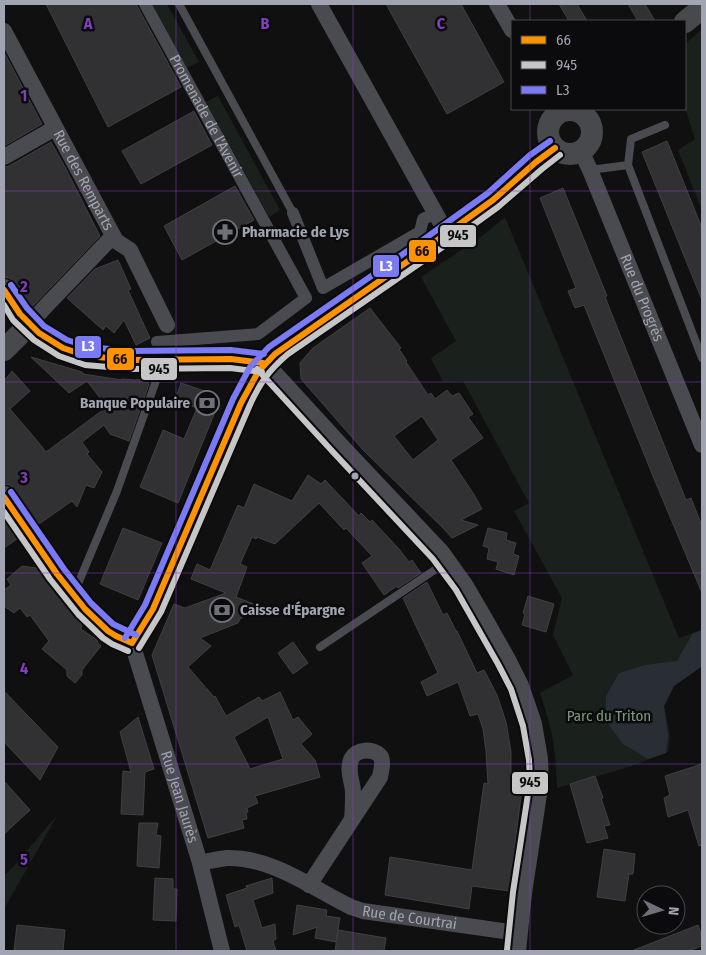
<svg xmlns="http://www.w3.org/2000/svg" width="706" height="955" font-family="'Fira Sans Condensed',sans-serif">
<rect width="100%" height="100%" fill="#101010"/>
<path fill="#1a201b" d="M152,4H167L199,62L187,68Z
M702,29V211L678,150L695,139L685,108V44Z
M218,96L280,210L269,217L206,102Z
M505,217L679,638L702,630V666L674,686L664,706L670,736L668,752L629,767L557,788C556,766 555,744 549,723C547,713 543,703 540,693L573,675L553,635L562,598L514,511L529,503L463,381L443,382L431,358L456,341L421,277L482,236Z
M58,814L4,909V876L12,868Z"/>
<path fill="#282e34" d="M702,630L701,667L674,686L664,706L668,736L666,753L648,759L623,744L606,721V696L619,673L645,665L677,661L693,633Z"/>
<path fill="#313133" stroke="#404044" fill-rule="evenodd" d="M46,4H136L181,87L108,127Z
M386,4H461L504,82L447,114Z
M559,4H577L587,21H569Z
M628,4H645L655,21H638Z
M4,52L42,124L4,146Z
M194,111L212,145L141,184L122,151Z
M667,141L702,228V300L642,152Z
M51,142L65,167L100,236L32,307L15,282L9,278L4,277V167L9,166Z
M235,186L254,220L182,260L164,226Z
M563,188L607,296L605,297L686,500L691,498L702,526V593L655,481L584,305L575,308L568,291L576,288L540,198Z
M118,260L131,289L128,290L150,338L136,345L124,320L114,333L106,326L103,330L67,298L95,269Z
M370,308L401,348L399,349L407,361L406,362L428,395L431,393L435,399L447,390L452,396L459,393L473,414L468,417L483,438L451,460L473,493L482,509L461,520L478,525L452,538L444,529L364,451L301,379L300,363L313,348ZM422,416L438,440L413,460L394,436Z
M31,357L82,372L83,374L122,380V379L135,380L145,379L149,384L129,441L110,434L104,425L82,442L89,452L87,454L102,472L94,488L86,485L77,507L72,501L39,524L15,490L10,485L4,484V381L12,371L30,391L10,409L34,437L46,452L107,407L87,381L69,393Z
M181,383L216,395L219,402L178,503L140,487L163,430L184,439L197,408L175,400Z
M308,475L321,484L325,480L359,516L361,513L370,522L372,520L399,549L409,562L412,560L421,573L398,588L397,586L384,595L362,563L372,556L346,528L344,530L319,503L275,544L257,537L256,539L252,537L240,564L247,567L236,597L256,605L247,614L240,619L238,623L200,638L211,646L188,667L214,697L215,696L226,716L259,697L262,701L280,692L293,720L298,717L312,734L301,744L315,760L320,777L255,796L258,803L247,808L248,812L246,813L247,819L242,820L244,828L208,838L152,655L174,604L185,608L226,593L191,579L197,564L210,570L238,505L244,508L254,484L292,501ZM268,717L283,759L250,769L234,737Z
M4,520L17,539L4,548Z
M123,528L162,543L138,600L100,584Z
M488,528L507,533L506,540L516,543L513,554L519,556L514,575L496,569L498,562L487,559L489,548L483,546Z
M22,566L37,568L47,582L75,617L82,624L81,629L97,640L98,643L101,646L82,670V675L75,683L67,676V670L42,649L49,641L30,615L27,617L20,608L14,613L4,606V590L11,585L7,579Z
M427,582L443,615L447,613L456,631H457L477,673L484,670L497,695L506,722L511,752V787L522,788L509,891L472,886L469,909L385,895L390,857L472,870L484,783L488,784L486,751L483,729L478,714L470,716L458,682L427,696L421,682L438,673L403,598Z
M528,596L554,604L546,632L522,625L525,614L523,613Z
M293,642L308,663L293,674L278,653Z
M4,691L58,747L40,780L4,742Z
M138,717L154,769L145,772L143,815L121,814L123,771L131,772L120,732Z
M702,764V845L699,846L688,810L668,817L664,798L670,795L665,776Z
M595,776L603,798H601L610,825L604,826L608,838L587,843L570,784Z
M4,781L30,810L4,834Z
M139,823H158L156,835L161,836L159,868L137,866Z
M604,849L635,854L633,874H629L625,901L597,897Z
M155,878L173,879V889H177L176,921L153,920Z
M272,878L273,893L253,900L262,928L275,924L276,939L273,941L276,951H247L239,925L235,927L226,895L247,888L246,886Z
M297,905L327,910L326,916L340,918L336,942L315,938L317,927L293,935Z
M17,925L65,930L63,951H14Z
M698,925L702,937V946L688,951H634V950Z
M338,930L386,938L384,951H335Z"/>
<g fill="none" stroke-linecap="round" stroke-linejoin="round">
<path stroke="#4a4b50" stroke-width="8" d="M179,4L293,213
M628,165L631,139L665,125
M590,170L628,165L702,358
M75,591L117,491L163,361
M320,647L445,563"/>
<g stroke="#4a4b50" stroke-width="12">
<path id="s1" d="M145,4L306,298L258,334L157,342"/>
<path d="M293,213L323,288L420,232L423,219L436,213"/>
</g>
<g stroke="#4a4b50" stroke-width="16">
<path d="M319,4L447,234"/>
<path d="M497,4L512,30"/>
<path id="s2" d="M4,31L116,241L130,250L167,325"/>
<path d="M555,109L557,115"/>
<path id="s3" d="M581,151L590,170L702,445"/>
<path d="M4,157L55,128"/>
<path d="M30,324L44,308L113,236"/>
<path id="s4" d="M132,643L200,863L222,951"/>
<path id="s5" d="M200,863C209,861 218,859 227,858C272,857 312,888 351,907L363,911L517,933"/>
<path d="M309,885L380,777C381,770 384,764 381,757C374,747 355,749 351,760C347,770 352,781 353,791C353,801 353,810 352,819"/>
</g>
<path stroke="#4a4b50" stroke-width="20" d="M263,363L339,446L440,553L463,585L484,621L506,660L519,686L532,724L538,759L539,781L522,893L516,951"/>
<path stroke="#48494d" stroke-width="22" d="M685,22L702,8
M548 132a22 22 0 1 1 44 0a22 22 0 1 1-44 0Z
M4,290L20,314L39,333L63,348L87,356L131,360L231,359L263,363
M4,350L30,324
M4,497L57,574L85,609L108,631L116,636L132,643L153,609L241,403C253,377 259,365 283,347L421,252L493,200L536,162L555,148"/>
<defs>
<path id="bus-1" d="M4,290L20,314L39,333L63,348L87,356L131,360L231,359L263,363
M4,497L57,574L85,609L108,631L116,636L132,643
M132,643L153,609L241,403L258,372L275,354L421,252L493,200L536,162L555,148"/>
<path id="bus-2" d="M4,305L13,320L34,340L59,356L85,365L131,369L230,368L262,372
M257,369L333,452L433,559L456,590L498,664L511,689L523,726L529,760L530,781L513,892L507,950
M4,512L50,579L78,614L103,638L112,644L128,651
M139,648L161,612L249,407C259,384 269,370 288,354L426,259L498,207L542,169L560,155"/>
<path id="bus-3" d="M11,285L27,308L44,326L67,340L89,347L131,351L231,350L264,354
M11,492L64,569L91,603L113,624L136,635
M125,638L145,605L233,399L250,367L269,347L416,245L488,193L530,155L550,141"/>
</defs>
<use href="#bus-1" stroke="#0b0a0c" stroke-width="10"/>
<use href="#bus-2" stroke="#0b0a0c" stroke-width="10"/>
<use href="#bus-3" stroke="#0b0a0c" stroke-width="10"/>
<use href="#bus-1" stroke="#ff9200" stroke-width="6"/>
<use href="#bus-2" stroke="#c6c6c6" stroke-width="6"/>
<use href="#bus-3" stroke="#7a7af7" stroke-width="6"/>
</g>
<path fill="none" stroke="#813ebd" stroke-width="1" stroke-opacity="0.55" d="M176,4V951M353,4V951M530,4V21M530,109V951M4,191H702M4,382H702M4,573H702M4,764H702"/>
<defs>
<symbol id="pharmacy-ring" viewBox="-11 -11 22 22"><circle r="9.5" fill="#0b0a0c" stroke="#6e7179" stroke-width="1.5"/><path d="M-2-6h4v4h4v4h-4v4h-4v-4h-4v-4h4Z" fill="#6e7179"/></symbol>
<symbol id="bank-ring" viewBox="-11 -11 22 22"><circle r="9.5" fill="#0b0a0c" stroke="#6e7179" stroke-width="1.5"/><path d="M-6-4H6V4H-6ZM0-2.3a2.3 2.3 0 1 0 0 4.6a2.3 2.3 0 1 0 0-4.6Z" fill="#6e7179"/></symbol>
</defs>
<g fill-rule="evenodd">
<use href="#pharmacy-ring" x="211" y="218" width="28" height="28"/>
<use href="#bank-ring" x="193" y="389" width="28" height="28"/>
<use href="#bank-ring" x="208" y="596" width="28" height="28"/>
</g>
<circle fill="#a1a5b1" stroke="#0b0a0c" stroke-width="2" cx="355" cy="476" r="4.5"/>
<g text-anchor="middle" stroke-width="5" stroke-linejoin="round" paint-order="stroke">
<g font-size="15" fill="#a1a5b1" stroke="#0b0a0c">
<text dy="5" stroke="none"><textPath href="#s1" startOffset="128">Promenade de l'Avenir</textPath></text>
<text dy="5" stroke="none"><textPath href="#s2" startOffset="169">Rue des Remparts</textPath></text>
<text dy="5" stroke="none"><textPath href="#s3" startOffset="159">Rue du Progrès</textPath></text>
<text dy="5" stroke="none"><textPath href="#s4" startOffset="161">Rue Jean Jaurès</textPath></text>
<text dy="5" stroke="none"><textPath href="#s5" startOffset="222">Rue de Courtrai</textPath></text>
</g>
<g font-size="15" font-weight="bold" fill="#a1a5b1" stroke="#0b0a0c" text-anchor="start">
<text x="242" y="237">Pharmacie de Lys</text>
<text x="190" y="408" text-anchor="end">Banque Populaire</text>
<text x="240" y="615">Caisse d'Épargne</text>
</g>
<g font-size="15" fill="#799b7d" stroke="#0b0a0c">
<text x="609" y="721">Parc du Triton</text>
</g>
</g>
<g font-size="16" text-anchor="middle" font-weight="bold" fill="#813ebd" stroke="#0b0a0c" stroke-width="5" stroke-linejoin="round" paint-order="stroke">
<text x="88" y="29">A</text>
<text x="265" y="29">B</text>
<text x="441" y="29">C</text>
<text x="24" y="101">1</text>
<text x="24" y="292">2</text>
<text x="24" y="483">3</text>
<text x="24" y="674">4</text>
<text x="24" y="865">5</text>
</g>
<g stroke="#0b0a0c" stroke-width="2">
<rect x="439" y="224" width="38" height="24" rx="5" fill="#c6c6c6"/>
<rect x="408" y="239" width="29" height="24" rx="5" fill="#ff9200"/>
<rect x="372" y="254" width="28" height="24" rx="5" fill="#7a7af7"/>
<rect x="74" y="335" width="28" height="24" rx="5" fill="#7a7af7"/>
<rect x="106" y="347" width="29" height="24" rx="5" fill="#ff9200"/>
<rect x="140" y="357" width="38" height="24" rx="5" fill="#c6c6c6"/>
<rect x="511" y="771" width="38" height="24" rx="5" fill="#c6c6c6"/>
</g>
<g font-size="14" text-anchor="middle" font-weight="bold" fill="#fff">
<text x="386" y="271">L3</text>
<text x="88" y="351">L3</text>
</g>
<g font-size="14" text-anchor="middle" font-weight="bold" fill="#111">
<text x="458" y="240">945</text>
<text x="422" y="256">66</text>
<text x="120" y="364">66</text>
<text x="159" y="374">945</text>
<text x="530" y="787">945</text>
</g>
<rect width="706" height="955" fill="none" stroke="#a1a5b1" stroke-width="10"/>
<rect x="511" y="20" width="175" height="90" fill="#0b0a0c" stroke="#47484e"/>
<rect x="521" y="36" width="25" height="8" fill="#ff9200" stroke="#47484e"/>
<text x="556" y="45" font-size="15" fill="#a1a5b1">66</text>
<rect x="521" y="61" width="25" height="8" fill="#c6c6c6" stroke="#47484e"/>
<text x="556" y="70" font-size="15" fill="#a1a5b1">945</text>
<rect x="521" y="86" width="25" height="8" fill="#7a7af7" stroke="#47484e"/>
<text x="556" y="95" font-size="15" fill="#a1a5b1">L3</text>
<g transform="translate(661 910) rotate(95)"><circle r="24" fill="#0b0a0c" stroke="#47484e"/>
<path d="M0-4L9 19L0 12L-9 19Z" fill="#6e7179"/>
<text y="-8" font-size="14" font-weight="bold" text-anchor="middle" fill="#a1a5b1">N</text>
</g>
</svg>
